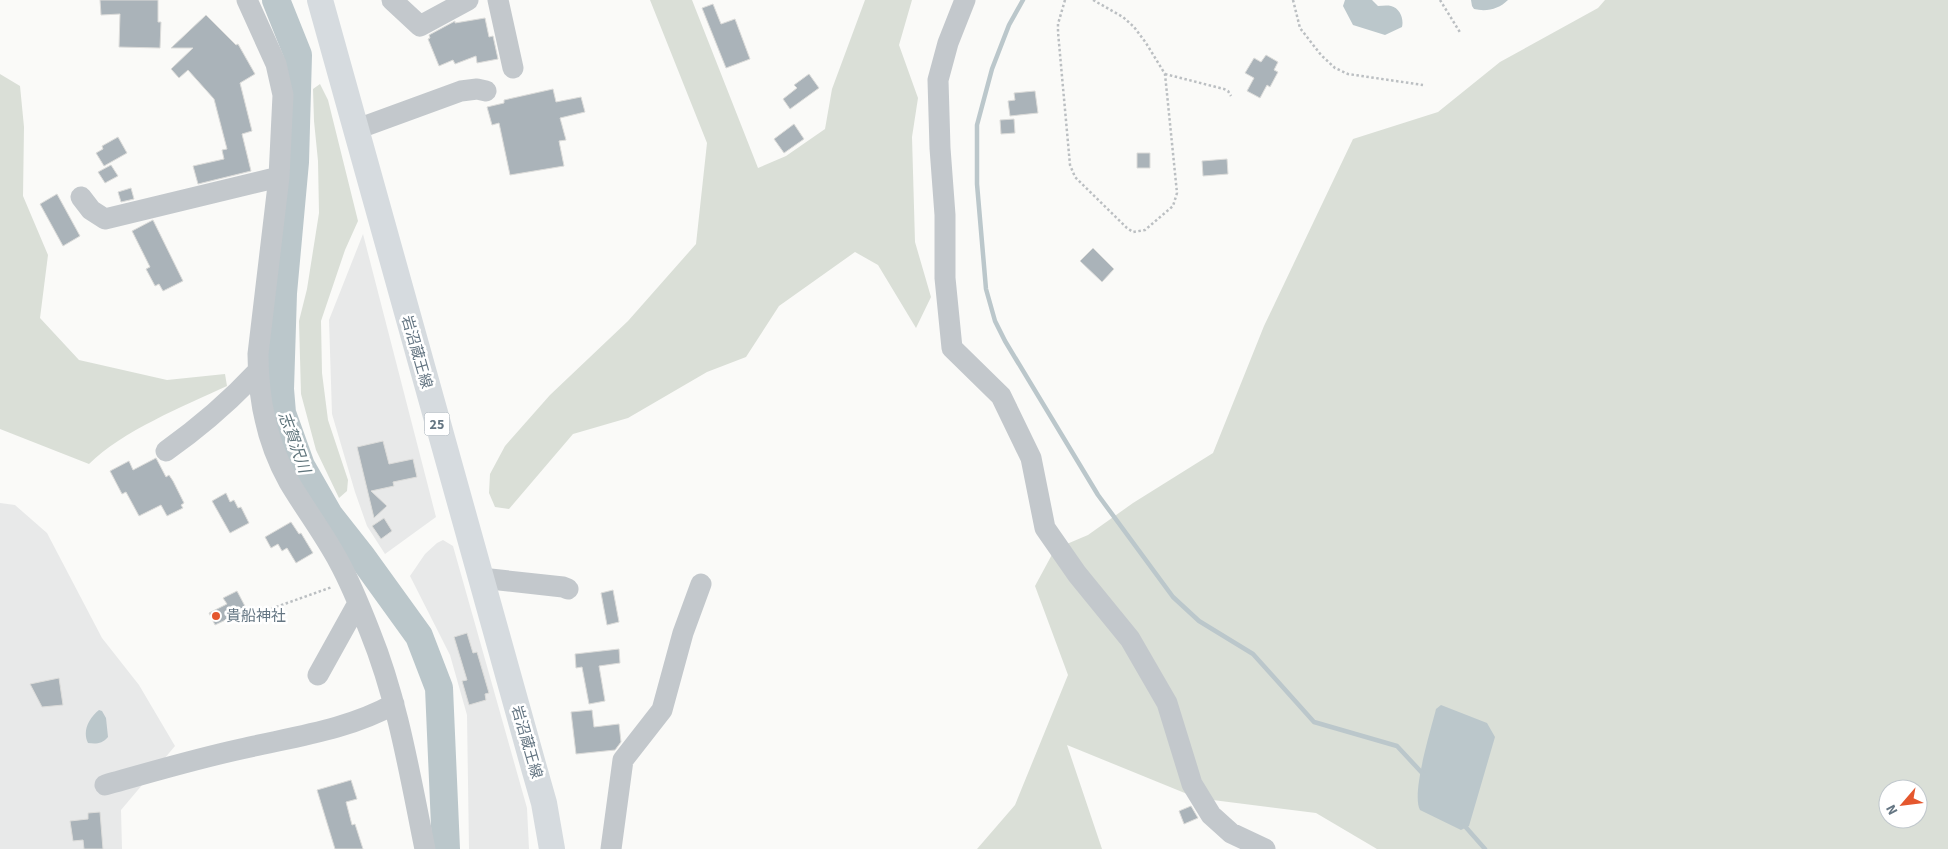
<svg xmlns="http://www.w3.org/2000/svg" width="1948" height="849" font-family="'Source Sans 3','Noto Sans JP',sans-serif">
<rect width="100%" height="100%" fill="#fafaf8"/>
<path fill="#e8e9e9" d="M363,234L436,517L385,554L367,526L355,492L332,414L329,320Z
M0,503L15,505L47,533L102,638L139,685L175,746L121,810L122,849H0Z
M443,540L453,546L527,808L529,849H469L467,715L450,655L410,576L425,554L437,543Z"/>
<path fill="#dadfd7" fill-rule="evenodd" d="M650,0H692L758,168L786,156L825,129L832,89L865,0H912L899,45L918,98L912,137L915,242L931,297L916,328L878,265L855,252L779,306L746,357L707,372L628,418L573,434L509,509L495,507L489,493L490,474L505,446L550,395L628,321L696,244L707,143Z
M1605,0H1948V849H1377L1316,813L1197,798L1067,745L1102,849H977L1015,805L1068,675L1035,586L1055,549L1088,535L1133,503L1213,453L1264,326L1353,139L1438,112L1500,62L1598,8ZM1888,789H1918V819H1888Z
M0,74L20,86L24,127L23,196L48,255L40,318L79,360L167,380L225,374L227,386C184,406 122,431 89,464L0,429Z
M320,84L328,100L358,221L345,250L321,321L322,373L328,420L348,480L347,491L339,498L316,450L301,394L299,321L307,289L319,213L318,161L314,121L313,89Z"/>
<path fill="#bbc7cb" d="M1345,0H1372L1378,6C1382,6 1386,5 1391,6C1400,8 1404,19 1402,27L1385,35L1353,25L1343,6Z
M1471,0H1508C1499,9 1487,12 1474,9L1472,6Z
M1441,705L1487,723L1495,737L1469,826L1461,830L1420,810C1411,793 1431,730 1436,709Z
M99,710L102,711L106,718L108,737C102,744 96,744 88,743C82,731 89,718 99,710Z"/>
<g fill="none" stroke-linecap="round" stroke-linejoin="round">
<path stroke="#bbc7cb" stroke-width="4.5" d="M1023,0L1009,25L992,69L977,125V184L986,289L995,321L1005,341L1098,495L1173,597L1199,621L1253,654L1314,722L1397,746L1424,775
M1463,824L1485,849"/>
<path stroke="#bbc7cb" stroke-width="28" d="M276,0L298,55L295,162L283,293L280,389L282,413L301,466L329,515L362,557L419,636L439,688L446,849"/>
</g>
<path fill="#aab3b9" stroke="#dcdcda" d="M100,0H158V22H161L160,48L119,47L120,14L101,15Z
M713,4L721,24L735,19L750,59L726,68L702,8Z
M206,15L236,45L238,44L255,74L240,83L252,131L242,134L251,171L198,184L193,166L224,159L222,150L227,149L214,99L188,70L179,78L171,69L193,48H171Z
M485,18L489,37L493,36L498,59L477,63L476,56L455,64L453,60L439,66L428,39L430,38L429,35L455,21V23Z
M1266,55L1278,62L1274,70L1278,72L1270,87L1267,85L1260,98L1247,91L1254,78L1245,73L1254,58L1261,62Z
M809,74L819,88L790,109L783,99L797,88L794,85Z
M553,89L556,102L581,97L585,112L560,118L566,140L559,141L564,166L510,175L499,123L492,125L487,107L504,103V100Z
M1035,91L1038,113L1010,116L1008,101L1015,100L1014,93Z
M1014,119L1015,133L1001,134L1000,120Z
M794,124L804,139L784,153L774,139Z
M118,137L127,153L104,166L96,153L103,149L102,146Z
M1137,153H1150V168H1137Z
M1227,159L1228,174L1203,176L1202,161Z
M111,165L118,176L105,183L98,172Z
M131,188L134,199L121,202L118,192Z
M57,194L80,236L63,246L40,204Z
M153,220L183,281L163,291L159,284L155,286L146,269L150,267L132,231Z
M1093,248L1114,269L1102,282L1080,261Z
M383,441L389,464L413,459L417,477L393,482L394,486L371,491L387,506L374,518L357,447Z
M156,458L166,477L169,475L173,481L184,503L181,505L183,508L167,516L161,505L139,516L126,492L122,494L110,471L129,461L133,470Z
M226,493L230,502L234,500L238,508L241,507L249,523L230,533L212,501Z
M384,518L392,531L381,539L372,526Z
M291,522L299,534L301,533L313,553L296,563L287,548L282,551L278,544L271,548L265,537Z
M613,590L619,622L607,625L601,593Z
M237,591L247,610L215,625L209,613L227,604L223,598Z
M467,633L473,653L477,652L489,693L485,694L486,700L469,705L462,681L467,680L454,637Z
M619,649L620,663L599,666L605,701L589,704L582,667L576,668L575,654Z
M59,678L63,705L42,707L30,684Z
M592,710L594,727L619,724L621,742L615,750L576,754L571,712Z
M351,780L357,799L346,802L352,825L355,824L363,849H335L317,790Z
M1191,806L1198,818L1184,824L1179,811Z
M100,812L103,849H84L83,840L73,841L70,821L88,819V813Z"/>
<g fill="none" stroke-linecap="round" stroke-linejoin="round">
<path stroke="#bbbfc2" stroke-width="2.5" stroke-dasharray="2.5 2.5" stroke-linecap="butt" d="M1065,0L1058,24V32L1070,165L1075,177L1127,228L1133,232L1145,230L1173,206L1177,193L1165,74L1146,43L1134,27L1123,17L1093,0
M1293,0L1300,28L1321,55L1335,68L1348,74L1423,85
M1440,0L1461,34
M1165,74L1224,89L1228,91L1231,96
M248,617L332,587"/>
<path stroke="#c3c8cc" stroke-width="21" d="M247,0L276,64L283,95L279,177L258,354C258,398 267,443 289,482C305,509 324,534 339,562C351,584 361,609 370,632C398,701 410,776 425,849
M392,0L420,26L468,0
M498,0L513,68
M965,0L948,43L938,80L940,148L945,215V278L952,348L1001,396L1031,458L1045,528L1077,574L1130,639L1167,703L1192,784L1211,815L1231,833L1265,849
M354,127L368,125L461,91L477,89L486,91
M81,197L91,210L105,219L279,177
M166,451C200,427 230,401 258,371
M481,578L563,587L568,589
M318,675L358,603
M105,785C151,772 195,759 241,749C292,737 348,730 394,704
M611,849L623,760L662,710L683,633L701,584"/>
<path stroke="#d6dbdf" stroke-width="26" d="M320,0L534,768L544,803L552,849"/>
</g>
<circle fill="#e4572e" stroke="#fff" stroke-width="2" cx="216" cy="616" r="5"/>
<g text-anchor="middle" stroke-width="5" stroke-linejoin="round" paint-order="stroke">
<rect fill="#fff" stroke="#939fa8" stroke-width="1" x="424.5" y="412.5" width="25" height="23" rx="4"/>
<g font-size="14" font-weight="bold" fill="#657683">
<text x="437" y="429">25</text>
</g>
<g font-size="15" fill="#657683" stroke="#fff">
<text transform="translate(417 352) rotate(74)" y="5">岩沼蔵王線</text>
<text transform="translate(527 742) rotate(74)" y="5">岩沼蔵王線</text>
</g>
<g font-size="15" fill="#657683" stroke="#fff" text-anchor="start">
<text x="226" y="621">貴船神社</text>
</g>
<g font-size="16" font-style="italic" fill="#60757c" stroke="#fff">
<text transform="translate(295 442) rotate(70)" y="6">志賀沢川</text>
</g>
</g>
<g transform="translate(1903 804) rotate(242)"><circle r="24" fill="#ffffff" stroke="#c1c8cd"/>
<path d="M0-4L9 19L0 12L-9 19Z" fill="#e4572e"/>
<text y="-8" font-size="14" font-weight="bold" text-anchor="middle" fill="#657683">N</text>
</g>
</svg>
